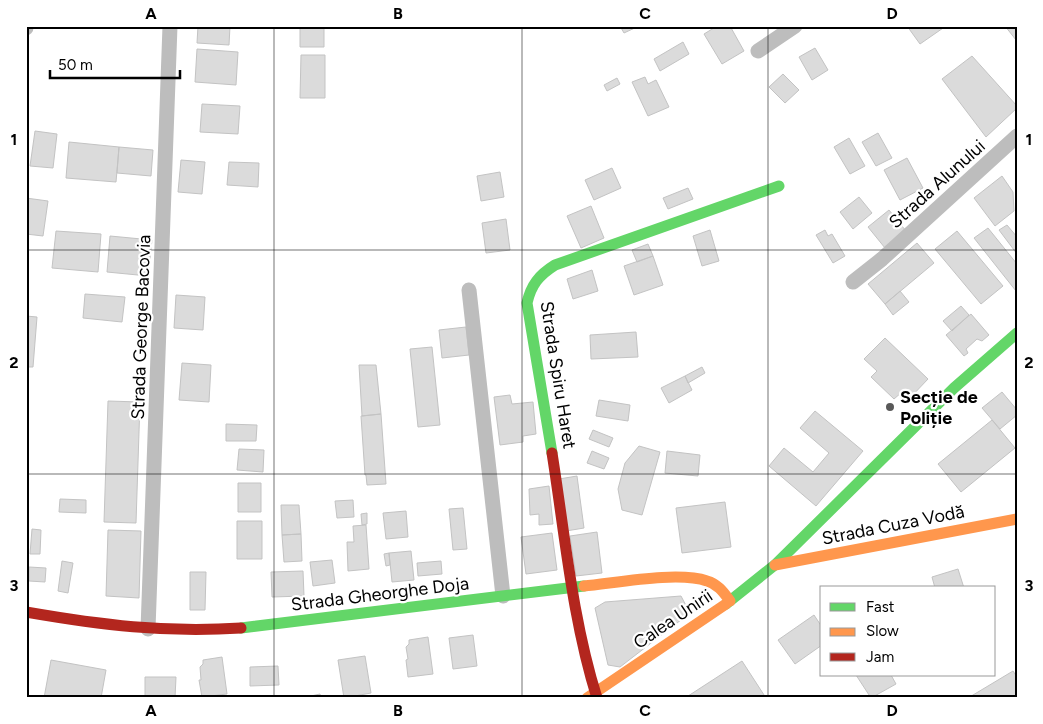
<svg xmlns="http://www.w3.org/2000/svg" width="1043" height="724" font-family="Figtree,sans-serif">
<rect width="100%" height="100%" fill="#fff"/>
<path fill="#dbdbdb" stroke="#c3c3c3" d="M198,26H230L229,45L197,43Z
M300,26H324V47H300Z
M620,26H639L624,33Z
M717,26H730L744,51L722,64L704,34Z
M907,26H946L920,44Z
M1005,26H1017V40H1016Z
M683,42L689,54L660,71L654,59Z
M815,48L828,70L812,80L799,57Z
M197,49L238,52L236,85L195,82Z
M301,55H325V98H300Z
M972,56L1017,106V108L986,137L942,79Z
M783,74L799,90L785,103L769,87Z
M645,77L648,84L656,80L669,107L648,116L632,82Z
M617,78L620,84L607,91L604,85Z
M202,104L240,106L238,134L200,132Z
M35,131L57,134L53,168L30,166Z
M878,133L892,158L876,166L862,142Z
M849,138L865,166L850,174L834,147Z
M69,142L119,147L116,182L66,178Z
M119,147L153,150L151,176L117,173Z
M907,158L923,188L900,200L884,170Z
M181,160L205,162L202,194L178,192Z
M229,162L259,163L258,187L227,185Z
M612,168L621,188L594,200L585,180Z
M500,172L504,197L481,201L477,176Z
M1002,176L1013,192L1014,211L995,226L974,198Z
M688,188L693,199L668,209L663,198Z
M859,197L872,213L853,229L840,212Z
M26,198L48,201L43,236L26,234Z
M591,206L604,238L581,248L567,216Z
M889,210L906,231L885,248L868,227Z
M506,219L510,250L486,253L482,223Z
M1007,225L1017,237V254L999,230Z
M988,228L1017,264L1016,291L974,238Z
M710,230L719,261L702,266L693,236Z
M825,230L828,236L832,234L845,256L833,263L816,235Z
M56,231L101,234L98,272L52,268Z
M957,231L1003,286L981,304L935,249Z
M110,236L152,240L148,276L107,272Z
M917,243L934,263L885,304L868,284Z
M648,244L653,256L637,262L632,250Z
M653,256L663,285L634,295L624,266Z
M592,270L598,291L573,299L567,279Z
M900,291L909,302L893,315L885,304Z
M85,294L125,297L122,322L83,318Z
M176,295L205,297L203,330L174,328Z
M961,306L969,315L952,331L943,321Z
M971,314L989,335L982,341L977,339L966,349L968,353L964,356L946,335Z
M26,316L37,317L33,367H26Z
M466,327L469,355L442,358L439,330Z
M636,332L638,357L591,359L590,335Z
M885,338L928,379L909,399L902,392L894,399L871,377L877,371L864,359Z
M432,347L440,425L418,427L410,349Z
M182,363L211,365L209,402L179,400Z
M359,365H376L381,414L362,416Z
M702,367L705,373L688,383L685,376Z
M685,376L692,390L669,403L661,388Z
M1002,392L1017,410V415L1000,429L982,408Z
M510,395L512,404L533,402L536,434L523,436V442L500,445L494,397Z
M599,400L630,405L628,421L596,416Z
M108,401L140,402L136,523L104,522Z
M815,411L863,451L816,506L769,466L784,448L813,472L829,453L800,428Z
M381,414L386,484L367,485L366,475H365L361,416Z
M992,420L1015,448L961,492L938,464Z
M226,424L257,425L256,441H226Z
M593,430L613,438L609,447L589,439Z
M639,446L660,452L642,515L622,510L618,489L625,463Z
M239,449L264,450L263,472L237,470Z
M592,451L609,458L604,469L587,463Z
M667,451L700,455L698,476L665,473Z
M577,476L584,528L566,531L559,479Z
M238,483H261V512H238Z
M549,486L553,524L539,525V514L530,515L529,489Z
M60,499L86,500V513L59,512Z
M353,500L354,517L337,518L335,501Z
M725,502L731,547L682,553L676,508Z
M281,505H299L301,534L282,535Z
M463,508L467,549L453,550L449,509Z
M406,511L408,537L386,539L383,513Z
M367,513V524L362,525L361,514Z
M237,521H262V559H237Z
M366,525L369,569L348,571L347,542H354L353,526Z
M32,529L41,530L40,554H30Z
M108,530L141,531L139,598L106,596Z
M597,532L602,573L576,576L570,536Z
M552,533L557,570L526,574L521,537Z
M301,534L302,561L284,562L282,535Z
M411,551L414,580L392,582L389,553Z
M389,553L390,565L386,566L384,554Z
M332,560L335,583L313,586L310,562Z
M62,561L73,563L68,593L58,591Z
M441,561L442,574L418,576L417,563Z
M29,567L46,568L45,582L29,581Z
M958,569L964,588H935L932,577Z
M303,571L304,596L272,597L271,572Z
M190,572H206L205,610H190Z
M681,596L690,613L620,667L608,665L595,608L605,602Z
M814,615L822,627V645L795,664L778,640Z
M473,635L477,666L453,669L449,638Z
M428,637L433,674L408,677L406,660L408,659L406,647L409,644V640Z
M365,656L371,693L344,698L338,660Z
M222,657L227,694L202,697L199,680H201L200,667L203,664V660Z
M51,660L106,670L101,698H44Z
M742,661L766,698H685Z
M278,666L279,685L250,686V667Z
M1013,671L1017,677V698H968Z
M856,675H891L896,684L871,698Z
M145,677H176L175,698H145Z
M320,694L321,698H302Z"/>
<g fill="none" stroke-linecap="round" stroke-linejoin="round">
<path stroke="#bdbdbd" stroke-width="15" d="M26,28V26
M758,51L795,26
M853,282L882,259L1017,136
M469,290L503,596
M148,629L170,26"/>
<path stroke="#63d668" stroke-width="11" d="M552,453L527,303C531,285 539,275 555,265L779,186
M726,604L776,564L954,388L1017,333
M241,628L584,586"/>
<path stroke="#ff974d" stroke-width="11" d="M775,565L1017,519
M584,586C616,583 678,571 707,581C718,584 724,593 730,601
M587,698L726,604"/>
<path stroke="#b3261e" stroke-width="11" d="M552,453C565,535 572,618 597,698
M26,612C101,625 165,633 241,628"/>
</g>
<path fill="none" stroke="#000" stroke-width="1" stroke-opacity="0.55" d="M274,26V698M522,26V698M768,26V698M26,250H1017M26,474H1017"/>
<circle fill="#595959" stroke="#fff" stroke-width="2" cx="890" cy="407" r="5"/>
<g text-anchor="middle" stroke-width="4.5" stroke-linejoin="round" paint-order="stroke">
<g font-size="18" fill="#000" stroke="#fff">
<text transform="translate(937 184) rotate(-42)" y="6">Strada Alunului</text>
<text transform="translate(141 327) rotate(-88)" y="6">Strada George Bacovia</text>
<text transform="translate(558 375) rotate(81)" y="6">Strada Spiru Haret</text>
<text transform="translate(893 525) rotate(-11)" y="6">Strada Cuza Vodă</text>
<text transform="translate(380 594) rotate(-7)" y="6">Strada Gheorghe Doja</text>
<text transform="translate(673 619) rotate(-34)" y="6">Calea Unirii</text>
</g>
<g font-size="18" font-weight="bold" fill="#000" stroke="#fff" text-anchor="start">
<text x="900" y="403">Secție de<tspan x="900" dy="21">Poliție</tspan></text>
</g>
</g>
<rect width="1043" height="724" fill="none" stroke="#ffffff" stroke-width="55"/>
<rect x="820" y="586" width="175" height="90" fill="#ffffff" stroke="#999999"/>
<rect x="830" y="603" width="25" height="8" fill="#63d668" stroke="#999999"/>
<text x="866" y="612" font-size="15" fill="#000000">Fast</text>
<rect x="830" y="628" width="25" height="8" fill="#ff974d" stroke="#999999"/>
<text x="866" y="636" font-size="15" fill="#000000">Slow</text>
<rect x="830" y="653" width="25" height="8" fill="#b3261e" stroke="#999999"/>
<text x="866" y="662" font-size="15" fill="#000000">Jam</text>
<path d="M50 70v8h130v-8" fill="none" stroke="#000000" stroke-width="2.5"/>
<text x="58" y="70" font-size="15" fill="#000000" stroke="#ffffff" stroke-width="4" paint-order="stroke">50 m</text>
<rect x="28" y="28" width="988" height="668" fill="none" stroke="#000" stroke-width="2"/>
<g font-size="16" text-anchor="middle" font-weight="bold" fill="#000">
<text x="151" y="19">A</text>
<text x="398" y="19">B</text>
<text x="645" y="19">C</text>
<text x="892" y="19">D</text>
<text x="14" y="145">1</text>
<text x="1029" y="145">1</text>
<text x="14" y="368">2</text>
<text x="1029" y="368">2</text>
<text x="14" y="591">3</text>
<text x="1029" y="591">3</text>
<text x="151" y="716">A</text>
<text x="398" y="716">B</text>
<text x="645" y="716">C</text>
<text x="892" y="716">D</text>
</g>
</svg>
